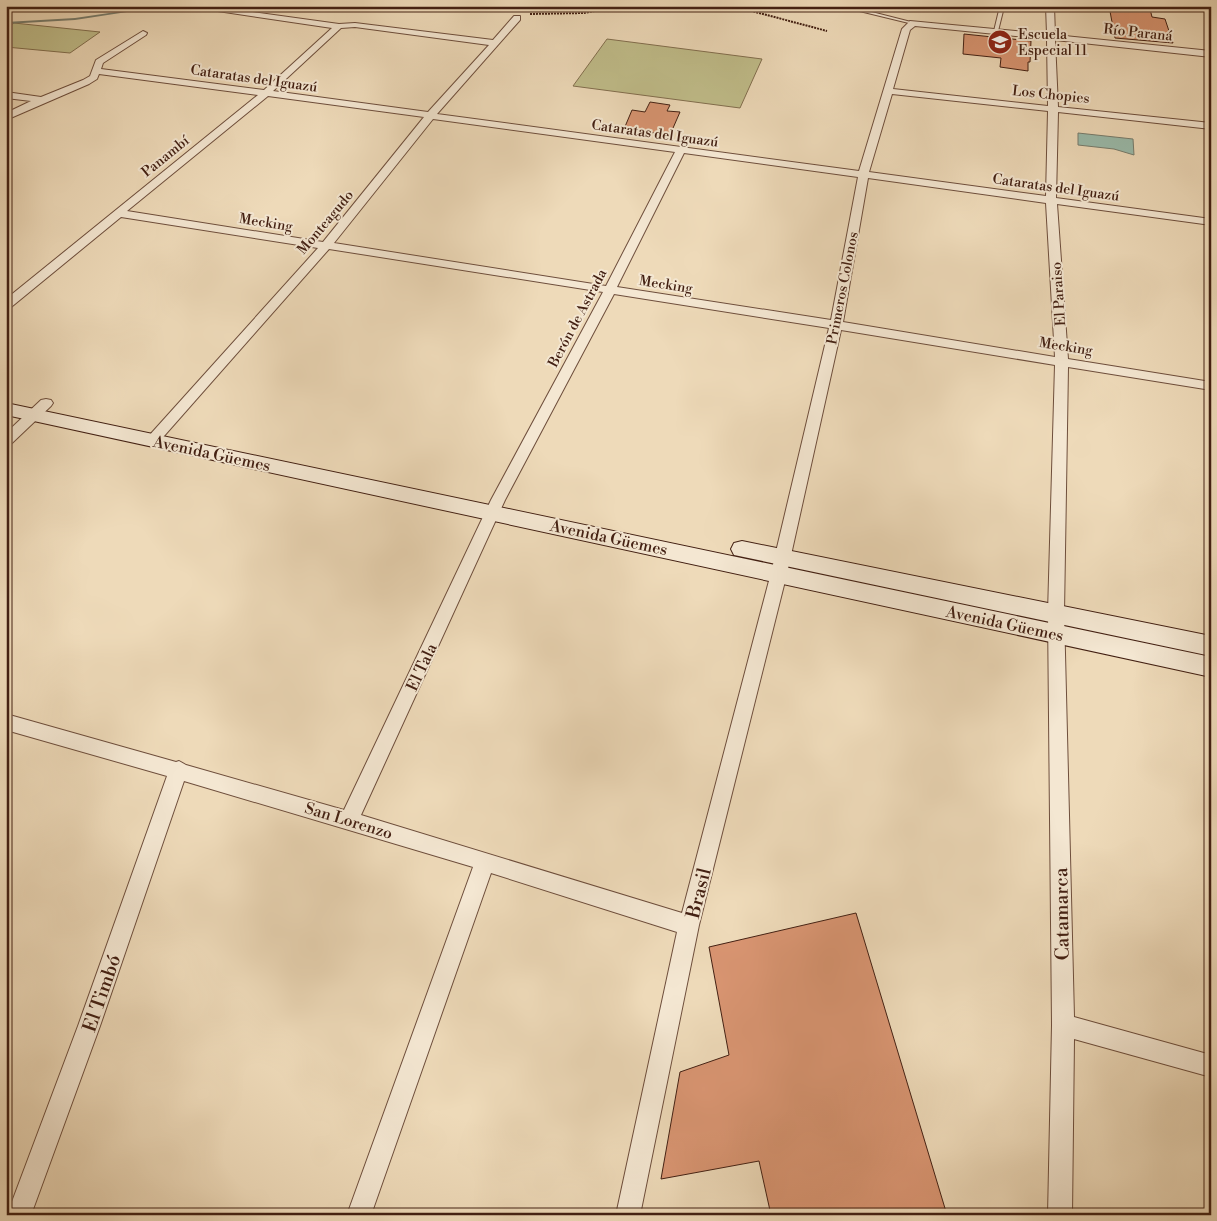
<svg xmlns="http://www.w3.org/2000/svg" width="1217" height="1221" font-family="'Libre Bodoni',serif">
<rect width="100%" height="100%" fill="#eedab9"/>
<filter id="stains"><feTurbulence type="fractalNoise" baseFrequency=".004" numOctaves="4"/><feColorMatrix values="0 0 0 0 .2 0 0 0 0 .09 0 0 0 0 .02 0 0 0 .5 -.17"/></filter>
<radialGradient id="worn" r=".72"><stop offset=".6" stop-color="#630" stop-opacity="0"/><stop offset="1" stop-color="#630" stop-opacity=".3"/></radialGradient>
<path fill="#c0bd8a" stroke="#826e4e" d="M14,23L100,32L70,53L6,47V28Z
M607,39L762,59L740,108L573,86Z"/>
<path fill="#9abbab" stroke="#777d6e" d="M1078,133L1133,139L1134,155L1114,149L1078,145Z"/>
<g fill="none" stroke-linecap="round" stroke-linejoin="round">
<path fill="#777d6e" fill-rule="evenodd" d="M157,6H166L75,20L6,24V22L75,18Z"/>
</g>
<path fill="#d99572" stroke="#432013" d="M1109,6L1150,9L1152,17L1165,19L1173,43L1115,38Z
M964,34L1031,41L1030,62H1028V71L1000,67L1001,58L963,54Z
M650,102L670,105L667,111L680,112L670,135L624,129L632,110L645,112Z
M856,913L947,1215H771L759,1161L661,1179L680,1072L729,1055L709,947Z"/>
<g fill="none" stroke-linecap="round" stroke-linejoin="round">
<defs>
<path id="service" d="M839,6H848L915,23L913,24Z
M1000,6L1004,7L998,31L996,32L994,31Z"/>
<path id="minor" d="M208,6L339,24L355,23L493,40L514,16H520V20L437,114L859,171L902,29L910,21L1047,34L1046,6H1054L1055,35L1211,51V57L1055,40L1058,107L1211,123V129L1058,112L1056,198L1211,219V225L1057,204L1068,359L1211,382V390L1068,367L1064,613L1074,1017L1211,1055V1077L1074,1039L1072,1215H1048L1052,1025L1048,613L1055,365L841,330L787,573L699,925L640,1215H616L677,932L491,873L371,1215H347L473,867L184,781L100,1026L31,1215H7L78,1026L167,776L6,730V714L176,762L179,761L186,765L344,810L491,500L603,292L329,249L157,444H147L145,441L147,438L318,248L121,217L10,308L6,309V299L258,95L99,74L97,79L89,84L6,120V113L31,101L6,98V92L41,97L83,80L90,76L96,60L143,31L147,33L146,35L103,63L101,69L264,90L332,28L211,10L207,8ZM915,26L1047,39L1048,106L893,89L910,30ZM355,27L489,45L428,112L273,91L341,28ZM892,94L1048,111L1046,196L869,172ZM268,96L424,117L323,242L127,211ZM433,119L675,152L606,286L334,243ZM684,153L858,177L831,320L617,287ZM868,178L1046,203L1055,357L843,322ZM614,294L829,328L771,573L682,913L361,815L505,500Z
M46,399L51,400L53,403L51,406L11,444L6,446V433L41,400Z"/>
<path id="secondary" d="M6,403L1211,657V677L6,415Z
M742,541L1211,636V656L734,555L731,549L734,543Z"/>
</defs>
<use href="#service" stroke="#6e4e3c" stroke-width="2"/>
<use href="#minor" stroke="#6e4e3c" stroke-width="2"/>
<use href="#secondary" stroke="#432013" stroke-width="2"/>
<path stroke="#432013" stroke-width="2" stroke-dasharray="2 1" stroke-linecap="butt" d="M733,6L827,31
M530,14L584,13L621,6"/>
<use href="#service" fill="#f4e7d2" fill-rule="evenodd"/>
<use href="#minor" fill="#f4e7d2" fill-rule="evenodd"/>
<use href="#secondary" fill="#f4e7d2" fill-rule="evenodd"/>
</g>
<defs>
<symbol id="school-disc" viewBox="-11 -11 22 22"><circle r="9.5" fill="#8f2418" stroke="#f4e7d2"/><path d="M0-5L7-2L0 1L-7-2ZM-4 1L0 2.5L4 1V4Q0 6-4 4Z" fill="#fff"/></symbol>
</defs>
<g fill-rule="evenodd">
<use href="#school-disc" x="986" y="28" width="28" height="28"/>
</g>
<g text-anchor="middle" stroke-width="4" stroke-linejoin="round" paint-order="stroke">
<g font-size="14" fill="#432013" stroke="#f4e7d2">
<text transform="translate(1138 32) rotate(6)" y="5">Río Paraná</text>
<text transform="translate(254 78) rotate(8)" y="5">Cataratas del Iguazú</text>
<text transform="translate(1051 94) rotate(6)" y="5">Los Chopies</text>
<text transform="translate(655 133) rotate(8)" y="5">Cataratas del Iguazú</text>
<text transform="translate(165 156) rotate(-39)" y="5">Panambí</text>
<text transform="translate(1056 187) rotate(8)" y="5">Cataratas del Iguazú</text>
<text transform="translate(266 222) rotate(9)" y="5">Mecking</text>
<text transform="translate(325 222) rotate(-50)" y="5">Monteagudo</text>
<text transform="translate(666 284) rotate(9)" y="5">Mecking</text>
<text transform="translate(842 288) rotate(-79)" y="5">Primeros Colonos</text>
<text transform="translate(1058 294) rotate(-94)" y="5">El Paraiso</text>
<text transform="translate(577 318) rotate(-62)" y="5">Berón de Astrada</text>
<text transform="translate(1066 346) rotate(9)" y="5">Mecking</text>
</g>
<g font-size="14" fill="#432013" stroke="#f4e7d2" text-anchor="start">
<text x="1018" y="39">Escuela<tspan x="1018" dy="16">Especial 11</tspan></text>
</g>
<g font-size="16" fill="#432013" stroke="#f4e7d2">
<text transform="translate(212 453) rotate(12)" y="6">Avenida Güemes</text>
<text transform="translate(609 537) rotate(12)" y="6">Avenida Güemes</text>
<text transform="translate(1005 623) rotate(12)" y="6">Avenida Güemes</text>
<text transform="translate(421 667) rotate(-65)" y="6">El Tala</text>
<text transform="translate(349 820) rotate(17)" y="6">San Lorenzo</text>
</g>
<g font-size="19" fill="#432013" stroke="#f4e7d2">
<text transform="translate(698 893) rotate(-76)" y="7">Brasil</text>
<text transform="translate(1061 914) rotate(-91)" y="7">Catamarca</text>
<text transform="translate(101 993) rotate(-71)" y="7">El Timbó</text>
</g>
</g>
<rect width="1217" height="1221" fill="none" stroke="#eedab9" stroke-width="25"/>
<rect x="8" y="8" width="1202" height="1206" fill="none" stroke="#432013" stroke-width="2.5"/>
<rect x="12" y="12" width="1192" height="1196" fill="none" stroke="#432013"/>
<rect width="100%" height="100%" filter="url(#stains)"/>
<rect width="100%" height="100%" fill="url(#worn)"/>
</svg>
